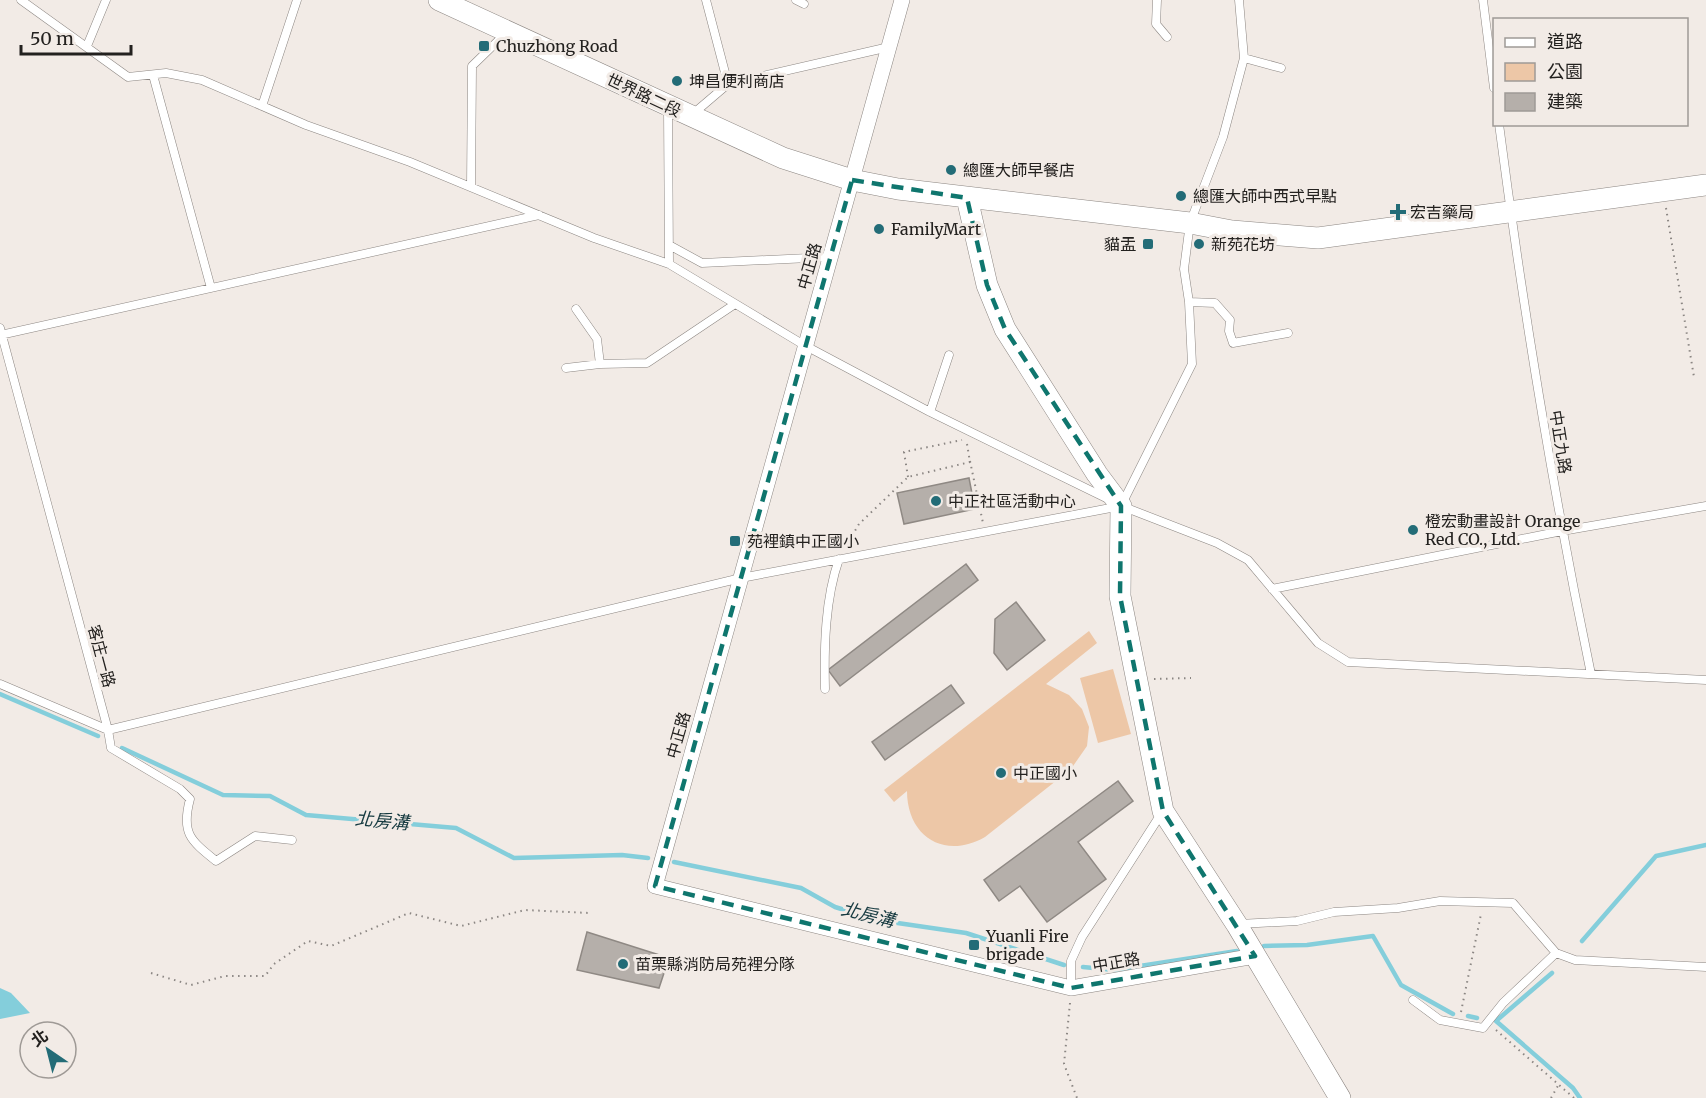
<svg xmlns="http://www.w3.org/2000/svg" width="1706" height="1098" font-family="Merriweather,'Noto Sans TC',serif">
<rect width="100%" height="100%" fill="#f2ebe6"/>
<path fill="#edc7a7" d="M1089,631L1097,643L1046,684L1069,695L1082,709L1089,727L1087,746L1071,769L985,837C945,860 907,837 907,791L894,802L884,790Z
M1113,669L1131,734L1098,743L1080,678Z"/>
<path fill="#84cedb" d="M0,988L11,993L30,1013L0,1019Z"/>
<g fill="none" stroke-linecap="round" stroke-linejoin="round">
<path stroke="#84cedb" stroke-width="4.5" d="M0,694L98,736
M122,748L223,795L270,796L306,815L456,828L514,858L622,855L648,858
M674,862L801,888L835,907L877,920L966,933L1064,965
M1582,941L1656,856L1706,845
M1264,946L1307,945L1373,936L1401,985L1453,1014
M1083,967L1114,970L1237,951
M1552,973L1496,1021L1573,1088L1580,1098
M1468,1016L1477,1018"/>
</g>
<path fill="#b5afaa" stroke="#8f8984" stroke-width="1.5" d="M969,478L975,509L904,524L897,493Z
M966,564L978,580L840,686L828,670Z
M1016,602L1045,640L1007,670L994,653L995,619Z
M951,685L964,703L885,760L872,742Z
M1118,781L1133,801L1078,842L1106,879L1047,922L1020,886L999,901L984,880Z
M587,932L669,958L659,988L577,970Z"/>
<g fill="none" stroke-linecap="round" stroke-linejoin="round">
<defs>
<path id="lane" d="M21,0L128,77L166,73L202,80L306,125L410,162L594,238L669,264L804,345L930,412L1108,499
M706,0L728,84
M796,0L804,4
M1157,0L1156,24L1167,37
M1483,0L1494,88
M87,46L106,0
M1244,58L1281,68
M153,75L211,288
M262,106L297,0
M668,108L669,264
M694,113L728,84L889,47
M1499,124C1523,309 1553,492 1591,674
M471,187L472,66L505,34
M669,245L702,263L830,257
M1189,302L1215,303L1230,320L1229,331L1233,343L1288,333
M576,309L597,339L600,364
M0,328L108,730L111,748L180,789L190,799C181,833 190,840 216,861L255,836L292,840
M0,335L539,215
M566,368L600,364L647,363L735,304
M930,412L949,355
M1124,507L1217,543L1248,560L1318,643L1348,662L1706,680
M1272,589L1562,531L1706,506
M0,684L108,730L741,578L1121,506L1192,364L1189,302L1184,269L1190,223L1223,137L1244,58L1239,0
M825,689C824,647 825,599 839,559
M1239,924L1297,921L1334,912L1398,908L1440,901L1513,903L1556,953L1575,960L1706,967
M1071,988V961L1082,937L1161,814
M1413,1000L1440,1020L1483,1028L1503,1003L1556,953"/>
<path id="street" d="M902,0L655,886L1071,988L1255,956"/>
<path id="secondary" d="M439,0L783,158L852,180L898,189L1190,223L1232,231L1318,238L1706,185
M967,198L987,285L1005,329L1097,474L1121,506L1120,596L1163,811L1237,925L1340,1098"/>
</defs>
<use href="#lane" stroke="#8c8682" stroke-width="9"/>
<use href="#street" stroke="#8c8682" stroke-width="16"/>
<use href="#secondary" stroke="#8c8682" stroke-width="22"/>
<path stroke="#8b8683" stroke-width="2" stroke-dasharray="1.5 4.5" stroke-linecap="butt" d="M1666,208L1694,377
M970,461L983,523
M908,477L904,452L962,440
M846,546L859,524L908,477L970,462L967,444
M1154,679L1191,678
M151,973L191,985L225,976H265L274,964L308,941L331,946L409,913L461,926L525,910L589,913
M1070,1003L1064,1064L1077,1098
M1461,1012L1481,914
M1496,1030L1574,1098
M1551,1098L1559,1084"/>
<use href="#lane" stroke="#fff" stroke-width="8"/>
<use href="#street" stroke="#fff" stroke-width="15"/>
<use href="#secondary" stroke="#fff" stroke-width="21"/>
</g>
<path fill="none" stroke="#0f766e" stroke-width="4.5" stroke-dasharray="12 8" stroke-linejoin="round" d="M852,180L967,198L987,285L1005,329L1121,506L1120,596L1163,811L1255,956L1071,988L655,886Z"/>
<g fill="#236c77" stroke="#f2ebe6" stroke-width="2">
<rect x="478" y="40" width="12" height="12" rx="3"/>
<circle cx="677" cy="81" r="6"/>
<circle cx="951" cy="170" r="6"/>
<circle cx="1181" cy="196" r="6"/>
<path d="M1395 203h6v6h6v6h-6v6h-6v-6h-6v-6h6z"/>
<circle cx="879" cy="229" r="6"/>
<rect x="1142" y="238" width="12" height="12" rx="3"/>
<circle cx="1199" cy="244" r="6"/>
<circle cx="936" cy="501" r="6"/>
<circle cx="1413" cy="530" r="6"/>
<rect x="729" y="535" width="12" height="12" rx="3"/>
<circle cx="1001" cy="773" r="6"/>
<rect x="968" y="939" width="12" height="12" rx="3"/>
<circle cx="623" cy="964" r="6"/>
</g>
<g text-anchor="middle" stroke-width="6" stroke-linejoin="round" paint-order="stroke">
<g font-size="16" fill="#23211f" stroke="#f2ebe6" text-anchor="start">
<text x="496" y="52">Chuzhong Road</text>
<text x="689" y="87">坤昌便利商店</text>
<text x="963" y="176">總匯大師早餐店</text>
<text x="1193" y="202">總匯大師中西式早點</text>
<text x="1410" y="218">宏吉藥局</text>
<text x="891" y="235">FamilyMart</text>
<text x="1136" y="250" text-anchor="end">貓盂</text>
<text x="1211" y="250">新苑花坊</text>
<text x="948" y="507">中正社區活動中心</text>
<text x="1425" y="527">橙宏動畫設計 Orange<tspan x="1425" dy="18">Red CO., Ltd.</tspan></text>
<text x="747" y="547">苑裡鎮中正國小</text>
<text x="1013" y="779">中正國小</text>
<text x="986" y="942">Yuanli Fire<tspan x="986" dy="18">brigade</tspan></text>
<text x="635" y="970">苗栗縣消防局苑裡分隊</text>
</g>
<g font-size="16" fill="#23211f" stroke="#f2ebe6">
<text transform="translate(644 95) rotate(25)" y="6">世界路二段</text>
<text transform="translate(809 266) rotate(-74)" y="6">中正路</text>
<text transform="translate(1561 442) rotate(81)" y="6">中正九路</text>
<text transform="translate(102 656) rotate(75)" y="6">客庄一路</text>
<text transform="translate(678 735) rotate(-74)" y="6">中正路</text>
<text transform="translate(1116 962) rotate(-10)" y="6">中正路</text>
</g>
<g font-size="18" font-style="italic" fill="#163a40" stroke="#f2ebe6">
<text transform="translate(382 821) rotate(5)" y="6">北房溝</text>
<text transform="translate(868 915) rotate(14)" y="6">北房溝</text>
</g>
</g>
<rect x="1493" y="18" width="195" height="108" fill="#f2ebe6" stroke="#9f9a96" stroke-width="1.5"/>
<rect x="1505" y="38" width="30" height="9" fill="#ffffff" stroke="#9f9a96" stroke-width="1.5"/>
<text x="1547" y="48" font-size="18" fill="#23211f">道路</text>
<rect x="1505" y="63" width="30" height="18" fill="#edc7a7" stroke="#9f9a96" stroke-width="1.5"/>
<text x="1547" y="78" font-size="18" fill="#23211f">公園</text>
<rect x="1505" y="93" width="30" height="18" fill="#b5afaa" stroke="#9f9a96" stroke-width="1.5"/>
<text x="1547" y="108" font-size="18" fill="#23211f">建築</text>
<g transform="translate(48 1050) rotate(325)"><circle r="28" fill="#f2ebe6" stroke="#9f9a96" stroke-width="1.5"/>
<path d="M0-4.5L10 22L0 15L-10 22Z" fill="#236c77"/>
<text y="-9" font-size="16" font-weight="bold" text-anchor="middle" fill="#23211f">北</text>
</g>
<path d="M21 45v9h110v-9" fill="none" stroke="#23211f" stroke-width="3"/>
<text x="30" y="45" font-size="18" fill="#23211f" stroke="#f2ebe6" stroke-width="4.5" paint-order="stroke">50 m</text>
</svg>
